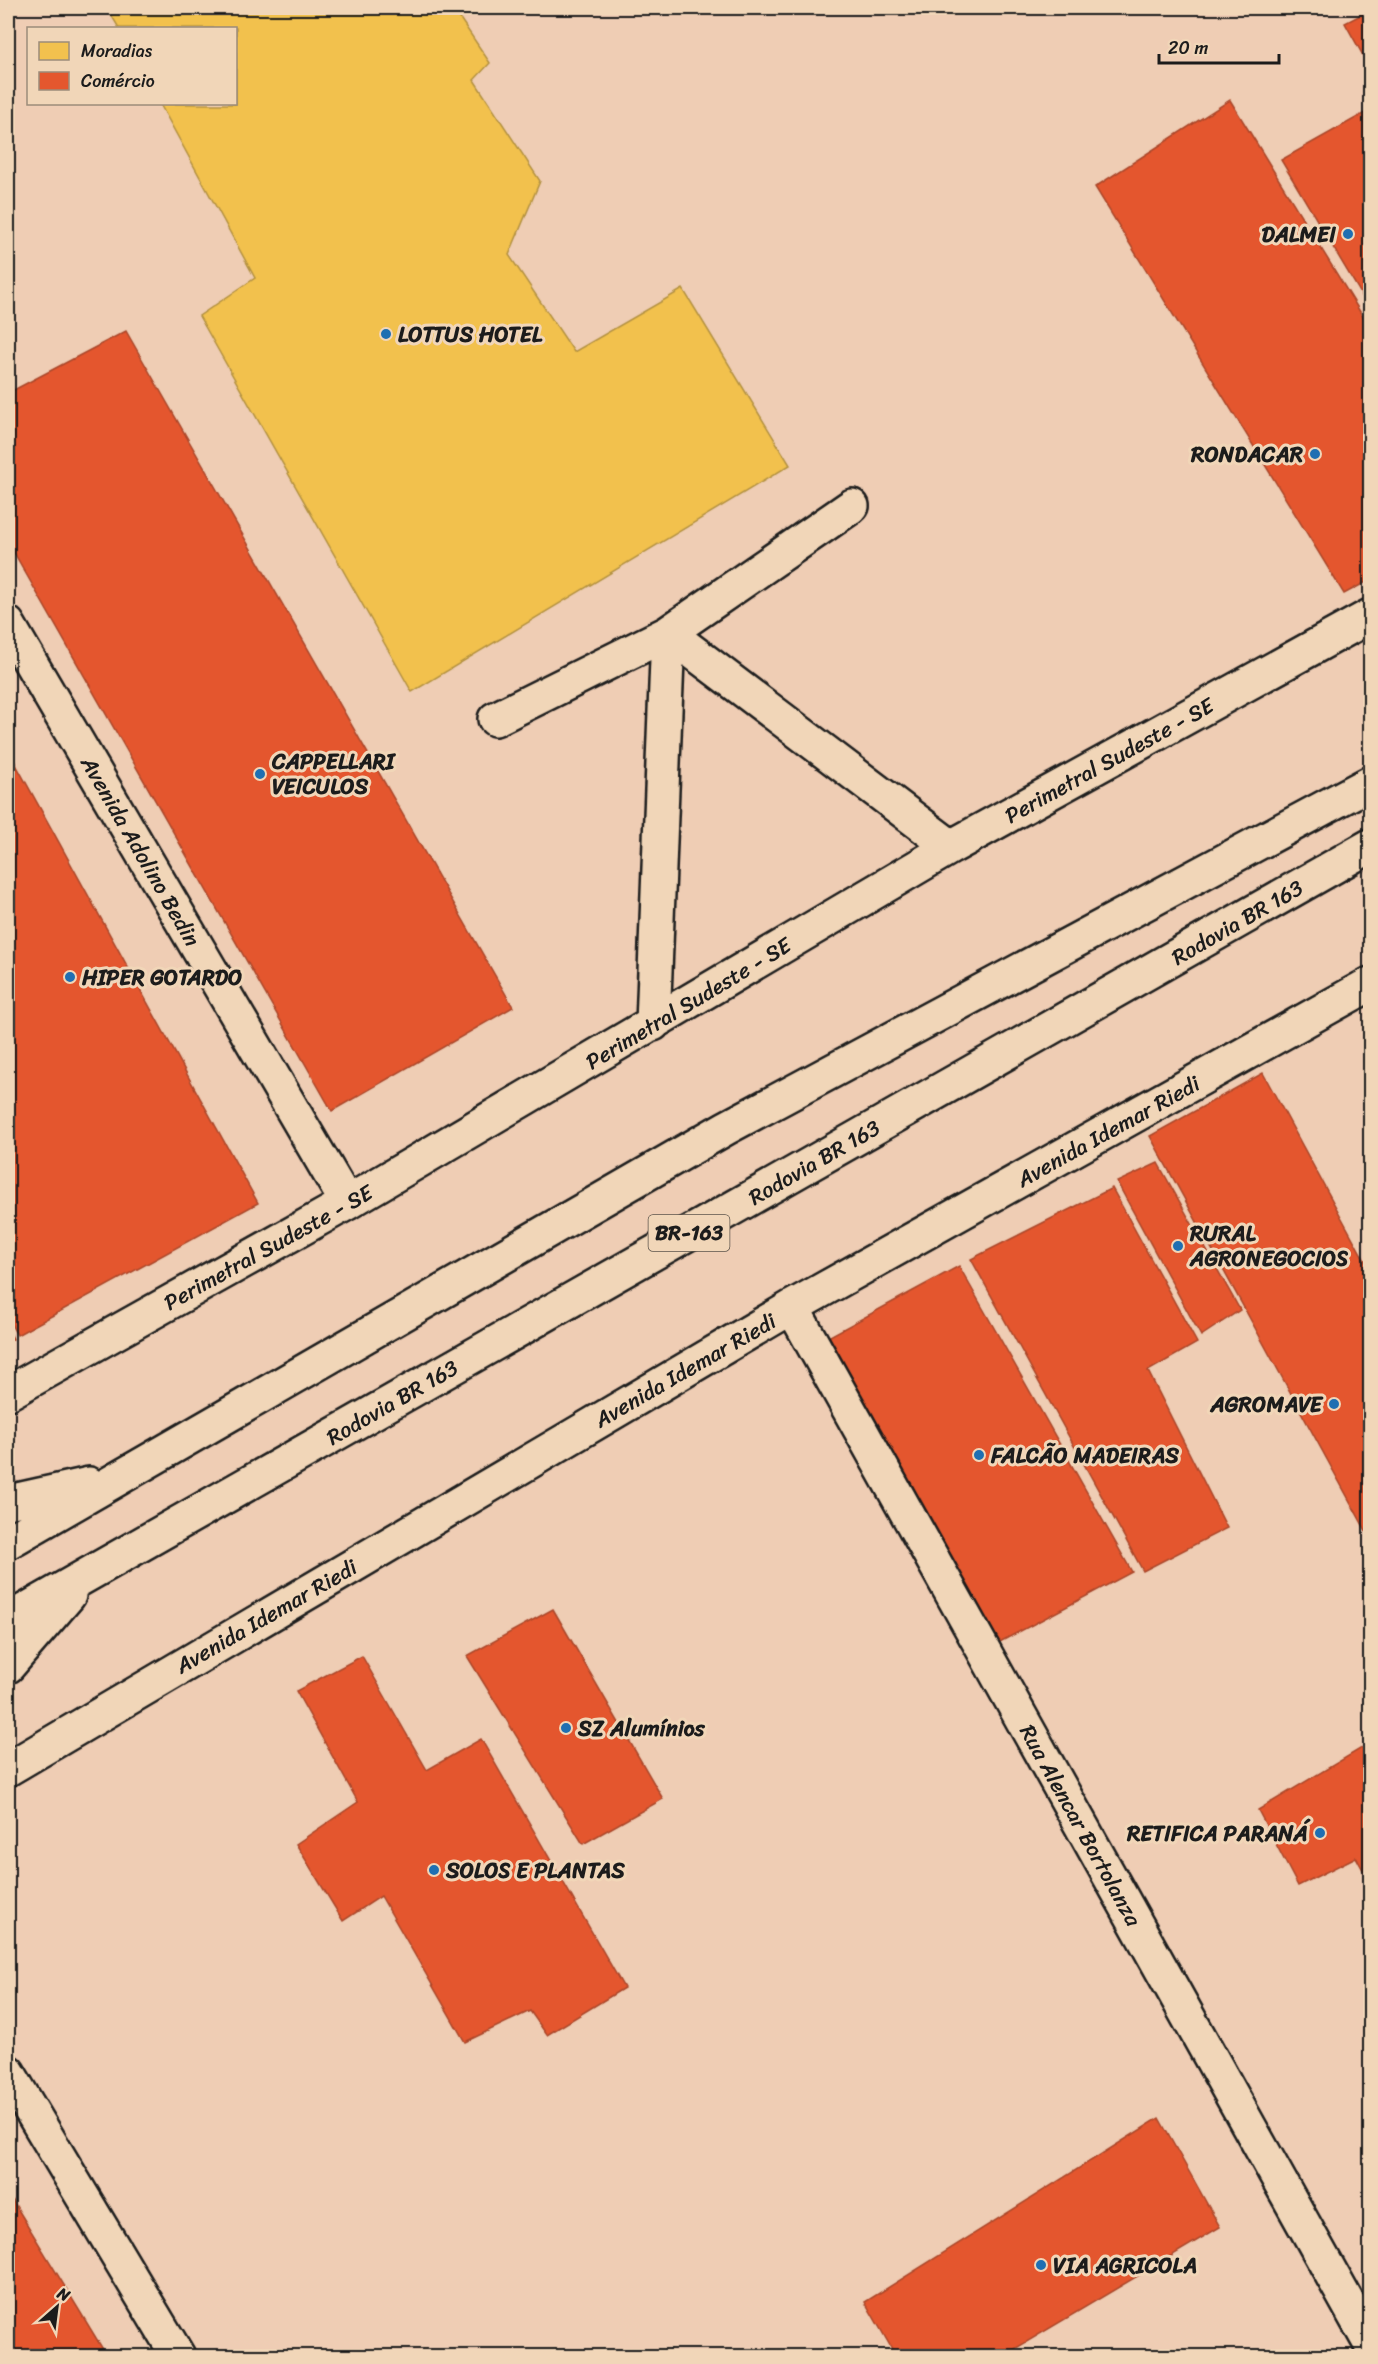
<svg xmlns="http://www.w3.org/2000/svg" width="1378" height="2364" font-family="Sriracha,sans-serif">
<rect width="100%" height="100%" fill="#efcdb4"/>
<filter id="ink" filterUnits="userSpaceOnUse"><feTurbulence type="fractalNoise" baseFrequency=".0167" numOctaves="2"/><feDisplacementMap in="SourceGraphic" scale="12" xChannelSelector="R" yChannelSelector="G"/><feConvolveMatrix kernelMatrix="1 2 1 2 8 2 1 2 1" color-interpolation-filters="sRGB"/></filter>
<g filter="url(#ink)">
<path fill="#f2c14e" stroke="#b2903f" stroke-width="1.5" d="M107,8H453L490,63L474,80L540,181L509,255L574,352L683,289L790,465L412,692L199,316L255,278L160,104H236V28H119Z"/>
<path fill="#e4572e" stroke="#a84529" stroke-width="1.5" d="M1370,10V68L1345,23Z
M1230,100L1370,328V580L1344,594L1095,187Z
M1370,110V309L1281,160Z
M126,331L513,1007L332,1111L8,542V393Z
M8,750L258,1203L17,1335L8,1319Z
M1263,1073L1370,1270V1538L1150,1136Z
M1158,1163L1240,1310L1201,1336L1117,1182Z
M1112,1188L1197,1343L1148,1371L1227,1528L1143,1571L971,1259Z
M959,1266L1132,1572L998,1643L828,1337Z
M8,1329L13,1339L8,1342Z
M553,1609L663,1799L583,1844L467,1656Z
M362,1656L427,1770L481,1739L624,1988L547,2035L530,2011L465,2042L381,1896L343,1921L296,1844L358,1802L296,1691Z
M1370,1743V1883L1356,1857L1298,1886L1258,1810Z
M1159,2118L1220,2227L1003,2356H896L865,2302Z
M8,2193L107,2356H8Z"/>
<g fill="none" stroke-linecap="round" stroke-linejoin="round">
<defs>
<path id="minor" d="M8,624L347,1203
M668,633L951,847
M495,719L668,633L852,506
M653,1024L668,633
M792,1307L1370,2343
M8,1393L347,1203L951,847L1370,616
M8,1769L792,1307L1370,984
M8,2072L178,2356"/>
<path id="highway" d="M8,1502L89,1484
M8,1542L726,1128L1370,783
M8,1620L1370,846
M8,1666L69,1595"/>
</defs>
<use href="#minor" stroke="#1c1c1c" stroke-width="38"/>
<use href="#highway" stroke="#1c1c1c" stroke-width="38"/>
<use href="#minor" stroke="#f1d6b8" stroke-width="33"/>
<use href="#highway" stroke="#f1d6b8" stroke-width="33"/>
</g>
</g>
<g fill="#1f6fb2" stroke="#f1d6b8" stroke-width="2">
<circle cx="1348" cy="234" r="6"/>
<circle cx="386" cy="334" r="6"/>
<circle cx="1315" cy="454" r="6"/>
<circle cx="260" cy="774" r="6"/>
<circle cx="70" cy="977" r="6"/>
<circle cx="1178" cy="1246" r="6"/>
<circle cx="1334" cy="1404" r="6"/>
<circle cx="979" cy="1455" r="6"/>
<circle cx="566" cy="1728" r="6"/>
<circle cx="1320" cy="1833" r="6"/>
<circle cx="434" cy="1870" r="6"/>
<circle cx="1041" cy="2265" r="6"/>
</g>
<g text-anchor="middle" stroke-width="6" stroke-linejoin="round" paint-order="stroke">
<rect fill="#f1d6b8" stroke="#5c544b" stroke-width="1.5" x="648.5" y="1215" width="81" height="36" rx="4.5"/>
<g font-size="21" font-weight="bold" fill="#1c1c1c">
<text x="689" y="1240">BR-163</text>
</g>
<g font-size="22" font-weight="bold" fill="#1c1c1c" stroke="#f1d6b8" text-anchor="start">
<text x="1336" y="242" text-anchor="end">DALMEI</text>
<text x="398" y="342">LOTTUS HOTEL</text>
<text x="1303" y="462" text-anchor="end">RONDACAR</text>
<text x="272" y="769">CAPPELLARI<tspan x="272" dy="25">VEICULOS</tspan></text>
<text x="82" y="985">HIPER GOTARDO</text>
<text x="1190" y="1241">RURAL<tspan x="1190" dy="25">AGRONEGOCIOS</tspan></text>
<text x="1322" y="1412" text-anchor="end">AGROMAVE</text>
<text x="991" y="1463">FALCÃO MADEIRAS</text>
<text x="578" y="1736">SZ Alumínios</text>
<text x="1308" y="1841" text-anchor="end">RETIFICA PARANÁ</text>
<text x="446" y="1878">SOLOS E PLANTAS</text>
<text x="1053" y="2273">VIA AGRICOLA</text>
</g>
<g font-size="22" fill="#1c1c1c" stroke="#f1d6b8">
<text transform="translate(1109 760) rotate(-29)" y="8">Perimetral Sudeste - SE</text>
<text transform="translate(141 851) rotate(60)" y="8">Avenida Adolino Bedin</text>
<text transform="translate(1237 922) rotate(-30)" y="8">Rodovia BR 163</text>
<text transform="translate(688 1003) rotate(-31)" y="8">Perimetral Sudeste - SE</text>
<text transform="translate(1108 1131) rotate(-29)" y="8">Avenida Idemar Riedi</text>
<text transform="translate(814 1162) rotate(-30)" y="8">Rodovia BR 163</text>
<text transform="translate(268 1247) rotate(-29)" y="8">Perimetral Sudeste - SE</text>
<text transform="translate(685 1370) rotate(-30)" y="8">Avenida Idemar Riedi</text>
<text transform="translate(392 1402) rotate(-30)" y="8">Rodovia BR 163</text>
<text transform="translate(266 1616) rotate(-30)" y="8">Avenida Idemar Riedi</text>
<text transform="translate(1081 1825) rotate(61)" y="8">Rua Alencar Bortolanza</text>
</g>
</g>
<rect width="1378" height="2364" fill="none" stroke="#f1d6b8" stroke-width="30"/>
<rect x="15" y="15" width="1348" height="2334" fill="none" stroke="#1c1c1c" stroke-width="2" filter="url(#ink)"/>
<rect x="27" y="27" width="210" height="78" fill="#f1d6b8" stroke="#9c8c7a" stroke-width="1.5"/>
<rect x="39" y="42" width="30" height="18" fill="#f2c14e" stroke="#9c8c7a" stroke-width="1.5"/>
<text x="81" y="57" font-size="18" fill="#1c1c1c">Moradias</text>
<rect x="39" y="72" width="30" height="18" fill="#e4572e" stroke="#9c8c7a" stroke-width="1.5"/>
<text x="81" y="87" font-size="18" fill="#1c1c1c">Comércio</text>
<g transform="translate(57 2307) rotate(28)" stroke="#f1d6b8" stroke-width="4.5" paint-order="stroke">
<path d="M0-4.5L10 22L0 15L-10 22Z" fill="#1c1c1c"/>
<text y="-9" font-size="16" font-weight="bold" text-anchor="middle" fill="#1c1c1c">N</text>
</g>
<path d="M1159 54v9h120v-9" fill="none" stroke="#1c1c1c" stroke-width="3"/>
<text x="1168" y="54" font-size="18" fill="#1c1c1c" stroke="#f1d6b8" stroke-width="4.5" paint-order="stroke">20 m</text>
</svg>
